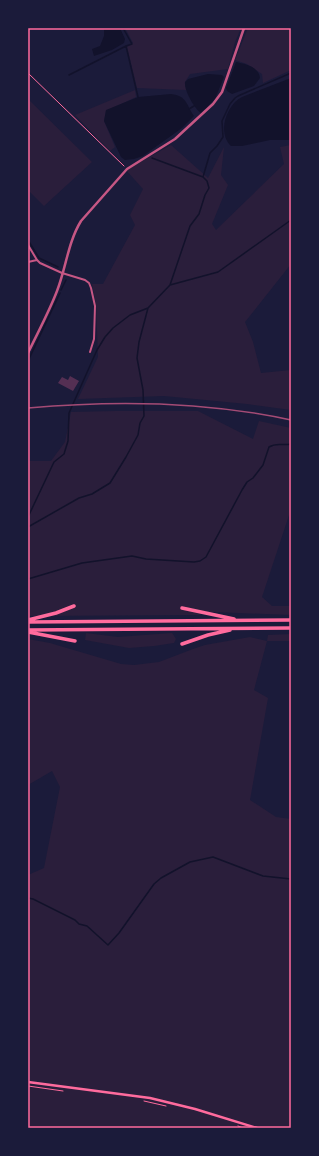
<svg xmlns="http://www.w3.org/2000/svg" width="319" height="1156" font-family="'Asap Condensed',sans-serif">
<rect width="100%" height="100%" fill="#1b1b3a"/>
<path fill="#2a1e3b" d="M125,28H241L235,42L228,69L190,74L185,82L186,90L137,88L127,47L133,43Z
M248,28H291V70L263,83L262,74L247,64L235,60Z
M135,90L136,97L106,111L104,121L115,147L110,151L75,115Z
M29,100L92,162L44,206L28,190V101Z
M171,145L208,178L224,147L221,175L228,185L212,224L216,230L284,164L280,147L291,145V264L245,322L253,342L261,373L291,370V410L247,404L164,396L78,399L98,357L96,305L92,284H103L135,225L130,215L143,189L126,170Z
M115,411H198L253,439L259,421L291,428V509L262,597L272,606H291V615L214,612L198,615L28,616V461H51L65,442L71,412Z
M86,633L118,637L172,633L176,639L174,643L154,646L129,648L85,640Z
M291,634V641H267L254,690L268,698L250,800L276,817L291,819V1128H28V875L44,868L60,787L52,771L28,785V639L50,643L121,664L134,665L159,662L193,649L205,645L250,637L267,641L268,635Z"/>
<path fill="#12122b" d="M104,28H120L125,39L124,43L112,50L94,56L92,49L100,46L104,36Z
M236,62C246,64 259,67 260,78L254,86L232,94L227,91L226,88Z
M208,74L222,75L224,77L215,99L201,113C194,108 184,90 185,82L188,79Z
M291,78V140H270L242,146H231C217,133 226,105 242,97Z
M171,94C187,96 186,104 194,116L182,128L143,156L134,159L125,160L121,157L104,121L106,110L138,97Z"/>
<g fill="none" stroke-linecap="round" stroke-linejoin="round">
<path stroke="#12122b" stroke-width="1.5" d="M123,28L132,44L126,46L138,97
M69,75L126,46
M189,109L194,106
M152,158L203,177
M28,240L39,258L58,267
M170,285L190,226L199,214L205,195L209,188L207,181L203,177L210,153L217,146L223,137L222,121L230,104L235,98L238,96L291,73
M61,290L66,280
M28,361L60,293
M28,517L54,462L64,454L68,441L69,413L97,350L105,337L113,328L130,315L148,308L170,285L218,272L291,220
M28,527L79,498L92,494L110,483L126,457L138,435L140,423L144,416L143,390L137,358L139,342L148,308
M28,579L82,563L132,556L146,559L194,562L200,561L206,557L242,490L247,482L253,478L263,465L269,447C277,442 282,446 291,444
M28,898L33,899L75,920L79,924L87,926L108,945L119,933L154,884L161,878L190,862L213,857L263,876L291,879"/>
</g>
<path fill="#542f53" d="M70,376L79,381L73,391L58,383L62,377L68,380Z"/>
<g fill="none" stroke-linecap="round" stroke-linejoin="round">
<path stroke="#ff6b9d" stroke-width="1" d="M28,73L124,166
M28,1086L63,1091
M144,1101L166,1106
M238,1126L243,1128"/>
<path stroke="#c65784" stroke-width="2" d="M28,245L37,260L40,263L62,273L85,280L89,283L91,288L95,306L94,339L90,352
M28,262L37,260"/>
<path stroke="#c65784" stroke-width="2.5" d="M28,353C38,332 49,312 57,291C66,268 68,242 81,221L127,169L175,139L213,104L222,92L244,28"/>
<path stroke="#ff6b9d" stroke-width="2.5" d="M28,1082L150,1098L195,1109L257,1128"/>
<path stroke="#ff6b9d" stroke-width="3.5" d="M182,608L234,619
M28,620L56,613L74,606
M28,622L291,620
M28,630L291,628
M28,632L75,641
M182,644L208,635L230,630"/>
<path stroke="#a44b75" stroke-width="1.5" d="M28,408C116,400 204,401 291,420"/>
</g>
<rect width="319" height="1156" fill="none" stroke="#1b1b3a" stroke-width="58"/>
<rect x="29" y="29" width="261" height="1098" fill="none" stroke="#ff6b9d" stroke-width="1.5"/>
</svg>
